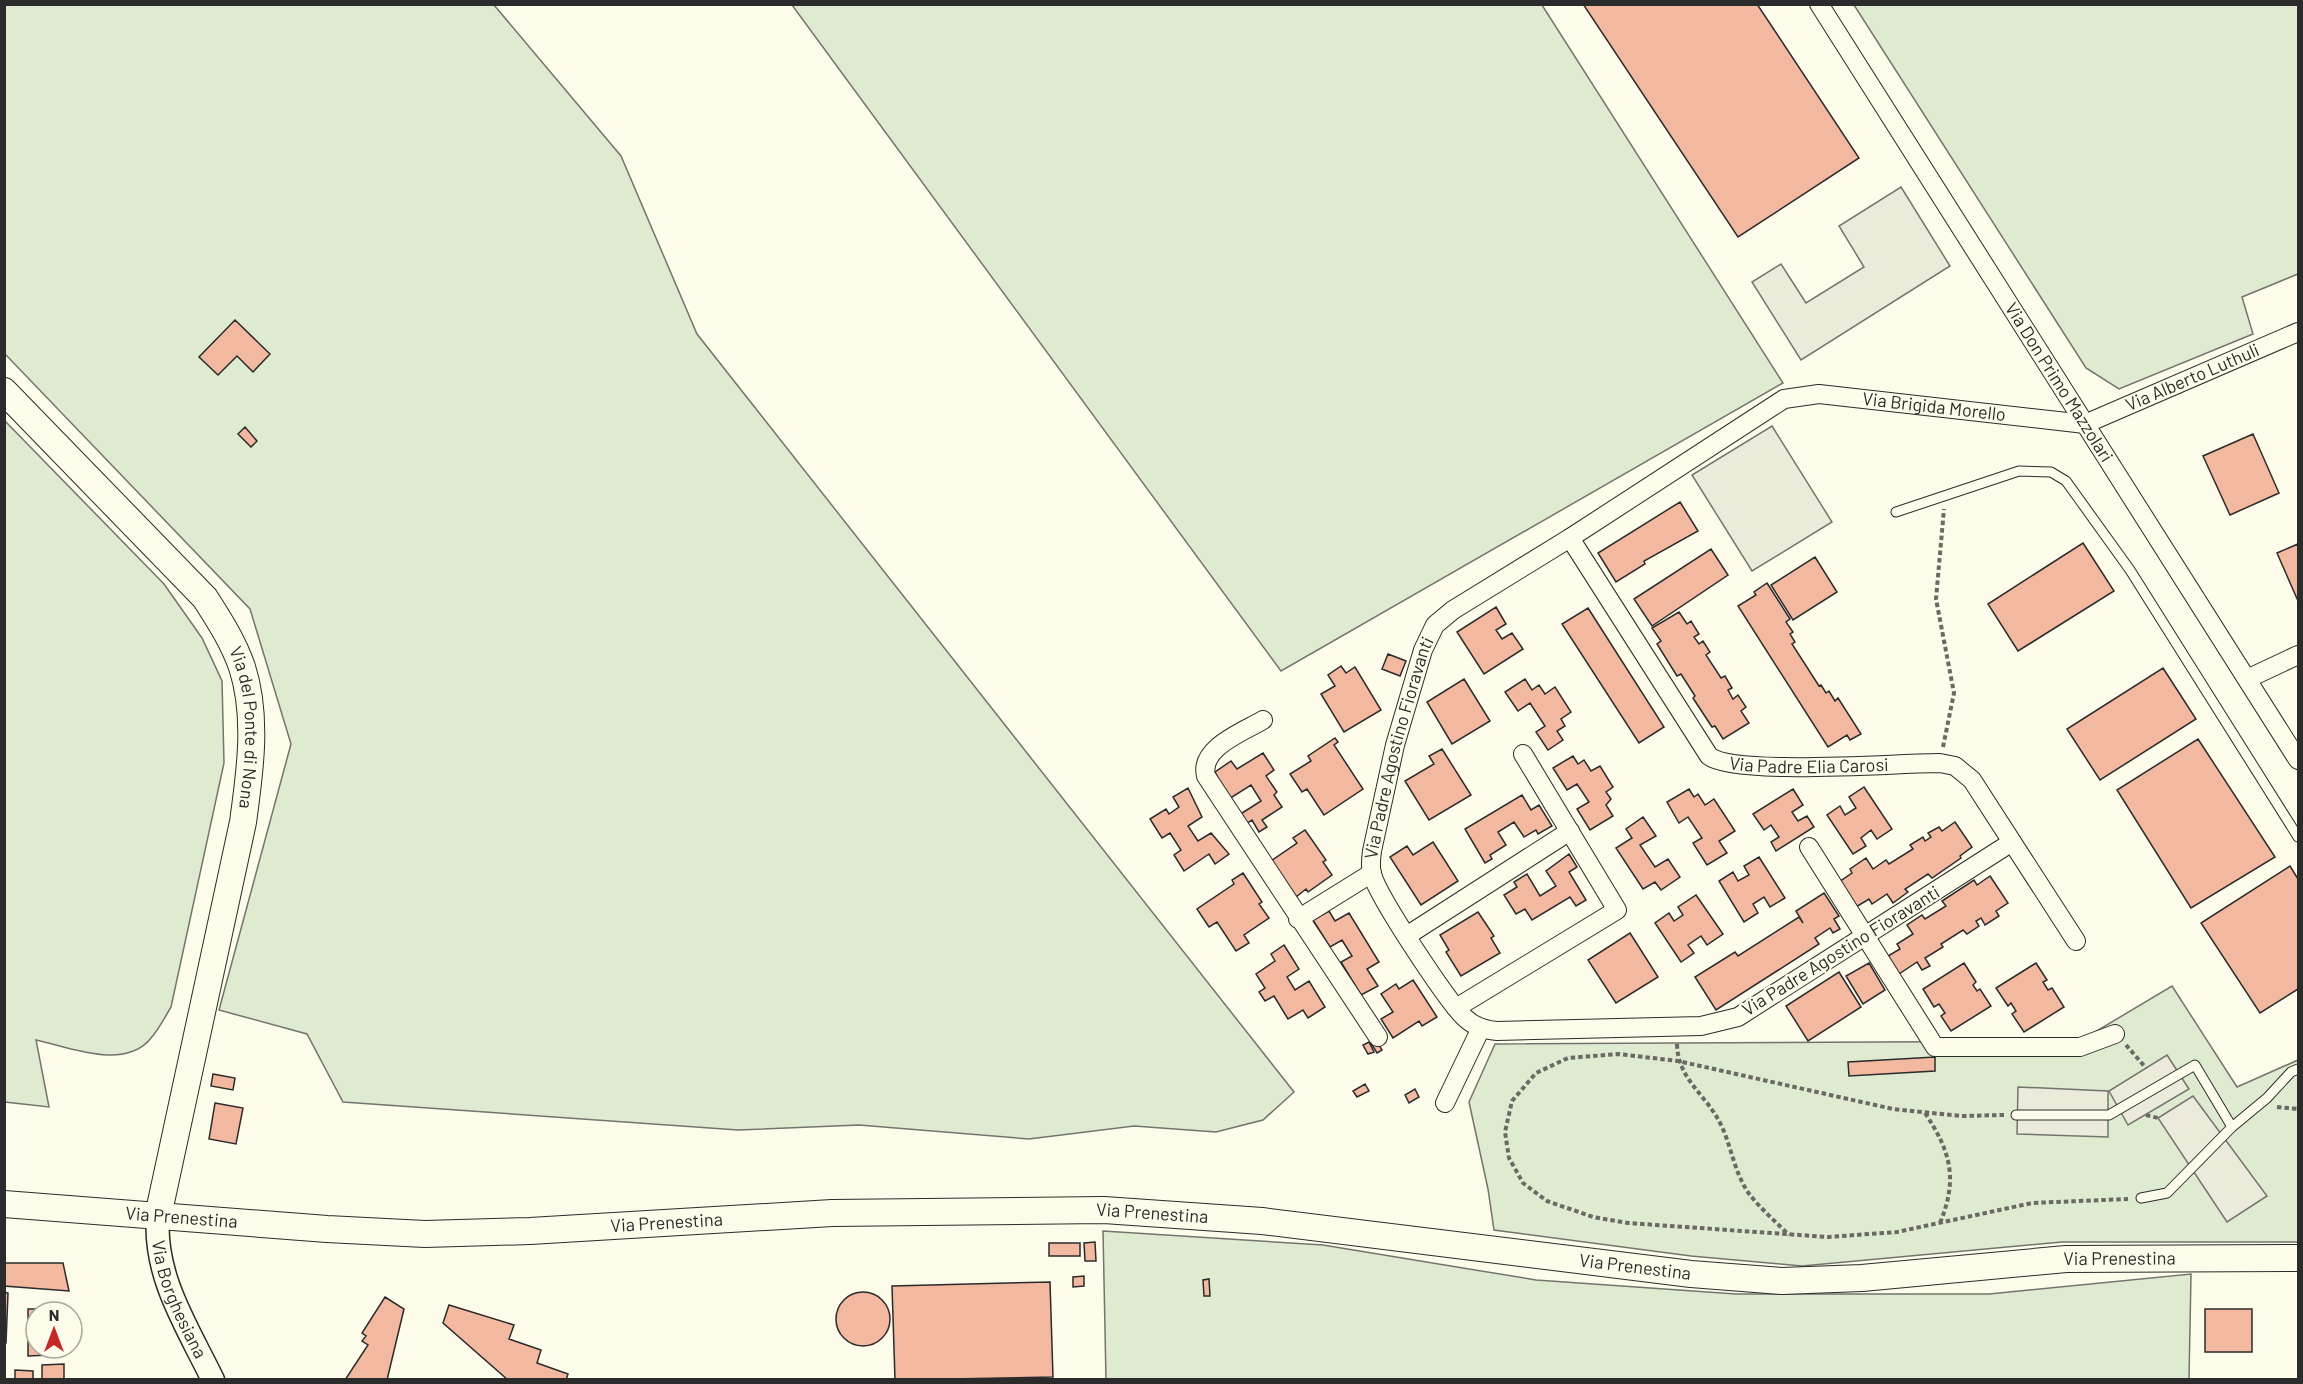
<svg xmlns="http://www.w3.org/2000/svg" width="2303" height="1384" font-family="Barlow,sans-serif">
<rect width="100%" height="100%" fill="#fdfbea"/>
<path fill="#deebd1" stroke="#74746e" stroke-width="1.5" d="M5,5H494L621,156L697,334L1294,1092L1263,1120L1216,1132L1134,1126L1029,1139L859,1125L738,1130L343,1102L307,1034L219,1010L291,744L250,609L5,354Z
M792,5H1542L1783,383L1281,671Z
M1854,5H2298V274L2242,297L2253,334L2119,389L2086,368Z
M5,421L164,584L202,638L222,681L224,763L171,1007C165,1017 159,1029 151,1038C125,1071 69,1047 36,1040L49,1107L5,1102Z
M2172,986L2237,1087L2298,1060V1242H2062L1802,1266L1691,1256L1494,1230L1488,1189L1469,1102L1495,1044L2080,1041Z
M1103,1231L1323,1245L1536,1280L1736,1294H1989L2191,1274L2189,1379H1106Z"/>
<path fill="#eceadb" stroke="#74746e" stroke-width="1.5" d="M1901,187L1950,266L1801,360L1752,282L1781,264L1806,303L1864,267L1839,226Z
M1772,426L1832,522L1752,571L1692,475Z
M2167,1055L2189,1089L2128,1125L2109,1091Z
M2018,1087L2108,1091V1137L2017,1134Z
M2193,1096L2267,1196L2227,1222L2158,1118Z"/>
<path fill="#f2b8a0" stroke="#2b2b2b" stroke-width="1.5" d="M1583,4H1757L1859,158L1738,237Z
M235,320L270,354L253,372L237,356L218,375L199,357Z
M245,427L257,441L251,447L238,434Z
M2253,434L2279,493L2230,515L2203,456Z
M1680,502L1698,531L1644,561L1645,564L1616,582L1598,553Z
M2083,543L2114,591L2018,651L1988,604Z
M2298,544V601L2277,553Z
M1711,549L1728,575L1652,626L1634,599Z
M1815,557L1837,592L1793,620L1771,585Z
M1767,583L1790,619L1786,622L1793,632L1790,634L1795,642L1792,644L1819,686L1821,685L1826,693L1829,691L1835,701L1838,698L1861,734L1850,740L1847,735L1828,747L1738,606L1756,595L1754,592Z
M1496,607L1506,624L1496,630L1502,639L1512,633L1523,649L1484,674L1457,632Z
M1588,608L1664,727L1639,743L1562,624Z
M1679,612L1687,624L1691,621L1699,634L1694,637L1699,644L1703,641L1710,652L1706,655L1721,678L1725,676L1732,688L1728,690L1733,699L1738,695L1746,707L1741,711L1749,723L1723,739L1715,726L1712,727L1693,698L1695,696L1681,674L1677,676L1657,644L1661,641L1652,628Z
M1388,654L1406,661L1400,676L1382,669Z
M1341,666L1346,673L1355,667L1381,710L1344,732L1321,694L1335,686L1328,675Z
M2163,668L2196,719L2100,780L2067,729Z
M1464,679L1490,721L1452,744L1427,702Z
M1525,679L1532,690L1539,685L1545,694L1555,687L1571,712L1561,719L1565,726L1557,731L1563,740L1548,750L1536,732L1545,726L1530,703L1518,711L1505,692Z
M1335,738L1338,742L1334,745L1363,789L1324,815L1307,789L1302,792L1290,774L1311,761L1308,756Z
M2198,739L2275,857L2191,908L2117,790Z
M1442,749L1471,795L1429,820L1405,781L1434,764L1429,756Z
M1263,753L1274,770L1266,776L1277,792L1274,795L1282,807L1262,820L1267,827L1259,832L1252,820L1246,824L1239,815L1261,801L1251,785L1229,799L1215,772L1231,761L1237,769Z
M1573,756L1578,764L1584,760L1591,771L1600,766L1613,787L1606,792L1611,799L1606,805L1613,816L1590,830L1577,809L1589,802L1577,784L1567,790L1553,768Z
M1864,787L1892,829L1877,839L1871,830L1861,838L1866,846L1853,854L1827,815L1840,806L1845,815L1856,808L1849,797Z
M1188,788L1202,817L1188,826L1198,841L1211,833L1229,854L1215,864L1209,854L1184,871L1174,855L1181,850L1170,833L1162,838L1150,819L1166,809L1169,814L1179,807L1173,797Z
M1689,789L1694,797L1698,794L1705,805L1714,799L1735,831L1719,841L1727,853L1707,865L1693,843L1702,838L1688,817L1679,823L1667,802Z
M1793,789L1803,805L1792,812L1798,821L1807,816L1814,827L1776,851L1771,842L1779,837L1771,825L1764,830L1753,814Z
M1522,795L1531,810L1539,805L1552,826L1538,834L1536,830L1524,837L1514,822L1498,832L1506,845L1490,855L1492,859L1485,863L1465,829Z
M1643,817L1656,836L1640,845L1655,867L1668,859L1680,877L1661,890L1655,882L1643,889L1616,848L1632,838L1626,829Z
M1955,822L1972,847L1960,856L1961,858L1932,878L1928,874L1905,889L1908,892L1893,903L1887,894L1872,904L1869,899L1856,907L1839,882L1852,873L1850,869L1866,858L1873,869L1886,860L1889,864L1913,849L1910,845L1923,837L1925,841L1931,837L1928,833L1939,827L1942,831Z
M1305,830L1326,860L1323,862L1332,875L1308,892L1306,889L1296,897L1268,863L1297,843L1293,838Z
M1433,842L1458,881L1421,905L1390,857L1407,846L1413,855Z
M1569,854L1577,867L1569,872L1586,900L1576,906L1570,897L1532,920L1525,909L1516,914L1504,895L1517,887L1514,882L1527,874L1540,896L1556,886L1546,871Z
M1759,857L1785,898L1770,907L1764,897L1753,904L1758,913L1744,922L1719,881L1733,872L1738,881L1749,875L1744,866Z
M2290,866L2298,879V989L2260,1013L2201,923Z
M1243,873L1262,902L1259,904L1269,918L1244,935L1249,943L1236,951L1217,922L1209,927L1197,909L1234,884L1232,880Z
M1990,876L2008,903L1996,911L1999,916L1985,925L1981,918L1976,921L1979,926L1967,934L1963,930L1941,944L1943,947L1925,958L1930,966L1922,970L1917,962L1899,974L1888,956L1900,949L1897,944L1913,934L1907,925L1922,915L1925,919L1946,906L1942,901L1974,880L1977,885Z
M1824,893L1839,916L1834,919L1840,929L1833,933L1830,928L1815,938L1819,944L1716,1010L1695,977L1735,952L1738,956L1799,917L1803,923L1796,911Z
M1696,895L1723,934L1707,945L1701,936L1688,945L1694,953L1681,962L1655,923L1669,913L1674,921L1683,915L1678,907Z
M1329,911L1335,921L1349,913L1379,962L1367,969L1378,986L1361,995L1341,962L1352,956L1342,940L1330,947L1313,920Z
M1478,912L1494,936L1491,938L1500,953L1461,976L1446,952L1449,950L1440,935Z
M1630,933L1658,977L1616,1003L1588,960Z
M1284,945L1299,969L1287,977L1295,990L1309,981L1325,1007L1308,1018L1303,1010L1288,1019L1274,996L1265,1001L1259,992L1265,988L1256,974L1275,961L1271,954Z
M1869,963L1885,990L1863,1004L1846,976Z
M1964,963L1976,982L1973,985L1977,991L1980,989L1991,1006L1951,1031L1941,1016L1945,1013L1939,1004L1934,1007L1923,989Z
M2036,963L2047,980L2043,982L2048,990L2052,988L2064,1007L2024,1032L2012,1014L2016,1011L2011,1003L2008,1006L1996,988Z
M1839,972L1861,1007L1808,1041L1786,1006Z
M1413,980L1437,1017L1422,1026L1419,1021L1393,1038L1381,1019L1393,1012L1381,994L1396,984L1399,989Z
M1376,1040L1382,1050L1377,1053L1371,1043Z
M1369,1042L1374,1052L1368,1054L1363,1045Z
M1935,1057V1071L1849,1076L1848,1062Z
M213,1074L235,1078L233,1090L211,1086Z
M1365,1084L1369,1091L1357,1097L1353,1091Z
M1415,1089L1419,1097L1409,1103L1405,1095Z
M215,1103L243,1108L236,1144L209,1139Z
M1095,1242L1096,1261H1085L1084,1243Z
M1049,1243H1080V1256H1049Z
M4,1263H63L69,1291L4,1286Z
M1084,1276V1286L1073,1287V1277Z
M1209,1279L1210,1296H1204L1203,1280Z
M1050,1282L1053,1377L895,1380L892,1286Z
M4,1292L8,1293L6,1343H4Z
M836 1319a27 27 0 1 1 54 0a27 27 0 1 1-54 0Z
M385,1297L404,1309L387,1380H345L368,1345L362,1341L366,1336L362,1333Z
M449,1305L514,1325L509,1339L541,1350L537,1363L568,1374L566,1380H508L443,1323Z
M28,1309H50V1312H36V1348H50V1355L28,1356Z
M2205,1309H2252V1352H2205Z
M64,1364V1380H42V1365Z
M15,1370L33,1371V1380H15Z"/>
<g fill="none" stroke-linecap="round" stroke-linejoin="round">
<defs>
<path id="service" d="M1896,512L2019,471L2051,472L2066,481L2130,570L2298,837
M2016,1115H2109L2195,1065L2232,1127
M2141,1198L2167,1193L2232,1127L2267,1098L2291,1072L2298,1069"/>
<g id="minor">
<path id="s1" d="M1819,4L2298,760"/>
<path id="s2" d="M1570,538L1709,756C1734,776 1898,763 1940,763L1955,766L1972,780L2076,941"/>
<path d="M2247,679L2298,655"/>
<path d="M1263,720C1243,732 1199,748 1206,776L1378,1037"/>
<path id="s3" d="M2012,842L1738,1017L1701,1026L1497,1031C1484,1030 1473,1026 1464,1017C1446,999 1378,897 1372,874C1370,866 1371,858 1372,851L1395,745L1423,650L1435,625L1453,610L1570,538L1784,399L1819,394L2085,424L2298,332"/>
<path d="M1809,847L1935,1047H2080L2115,1034"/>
<path d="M1298,919L1372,873"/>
<path d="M1408,935L1570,831"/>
<path d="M1456,1008L1617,910L1523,754"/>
<path d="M1445,1103L1481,1028"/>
</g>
<g id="tertiary">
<path id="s4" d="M158,1216C153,1276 188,1328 213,1380"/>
</g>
<g id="secondary">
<path id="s5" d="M4,391L205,598C219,620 233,641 242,667C258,716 250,772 243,822L158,1216"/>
<path id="s6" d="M4,1204L327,1229L425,1234L530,1231L832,1213L1104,1210L1262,1221L1691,1274L1782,1281L1862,1278L2066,1259L2298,1258"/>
</g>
</defs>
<use href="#service" stroke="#2b2b2b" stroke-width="11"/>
<use href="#minor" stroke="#2b2b2b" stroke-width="20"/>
<use href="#tertiary" stroke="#2b2b2b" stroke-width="25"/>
<use href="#secondary" stroke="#2b2b2b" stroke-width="28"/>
<path stroke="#6a6964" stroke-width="4" stroke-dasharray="4.5 3" stroke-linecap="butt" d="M1943,747L1954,693L1936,599L1944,509
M1677,1044C1678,1081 1707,1094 1722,1127C1732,1149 1735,1175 1750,1195C1761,1209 1776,1222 1789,1235
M2126,1045L2146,1068
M2277,1107L2298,1109
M1925,1113C1951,1152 1958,1179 1940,1223
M2004,1115L1962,1116L1893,1109L1678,1061L1618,1054L1568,1058L1536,1073L1512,1101L1505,1132L1509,1158L1523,1183L1547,1201L1593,1217L1628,1223L1828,1237L1897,1232L2032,1203L2128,1199
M2146,1115L2158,1118"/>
<use href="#service" stroke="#fdfbea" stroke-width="9"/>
<use href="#minor" stroke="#fdfbea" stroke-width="18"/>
<use href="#tertiary" stroke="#fdfbea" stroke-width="22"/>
<use href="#secondary" stroke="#fdfbea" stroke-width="26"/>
</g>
<g text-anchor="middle" stroke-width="4.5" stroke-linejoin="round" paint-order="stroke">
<g font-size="18" fill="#2b2b2b" stroke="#fdfbea">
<text dy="6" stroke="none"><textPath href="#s3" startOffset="1869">Via Alberto Luthuli</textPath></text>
<text dy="6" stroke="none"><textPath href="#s1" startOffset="448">Via Don Primo Mazzolari</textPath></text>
<text dy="6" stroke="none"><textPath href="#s3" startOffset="1600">Via Brigida Morello</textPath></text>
<text dy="6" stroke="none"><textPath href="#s5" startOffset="428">Via del Ponte di Nona</textPath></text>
<text dy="6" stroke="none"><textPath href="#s3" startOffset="904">Via Padre Agostino Fioravanti</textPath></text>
<text dy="6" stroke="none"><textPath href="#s2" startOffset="360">Via Padre Elia Carosi</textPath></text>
<text transform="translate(1841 951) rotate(-32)" y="6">Via Padre Agostino Fioravanti</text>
<text dy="6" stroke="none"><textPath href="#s6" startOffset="1150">Via Prenestina</textPath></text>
<text dy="6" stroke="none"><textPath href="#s6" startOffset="178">Via Prenestina</textPath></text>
<text dy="6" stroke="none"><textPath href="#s6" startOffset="664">Via Prenestina</textPath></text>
<text dy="6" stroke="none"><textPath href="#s6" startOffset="2122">Via Prenestina</textPath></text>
<text dy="6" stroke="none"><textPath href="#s6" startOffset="1636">Via Prenestina</textPath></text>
<text dy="6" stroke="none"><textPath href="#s4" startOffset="87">Via Borghesiana</textPath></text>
</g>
</g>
<rect width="2303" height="1384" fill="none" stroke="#2b2b2b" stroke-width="12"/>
<g transform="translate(54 1330)"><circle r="28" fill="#fdfbea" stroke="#a9a89e" stroke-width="1.5"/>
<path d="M0-4.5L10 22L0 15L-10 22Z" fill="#c62828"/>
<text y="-9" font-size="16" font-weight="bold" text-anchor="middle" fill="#2b2b2b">N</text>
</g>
</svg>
